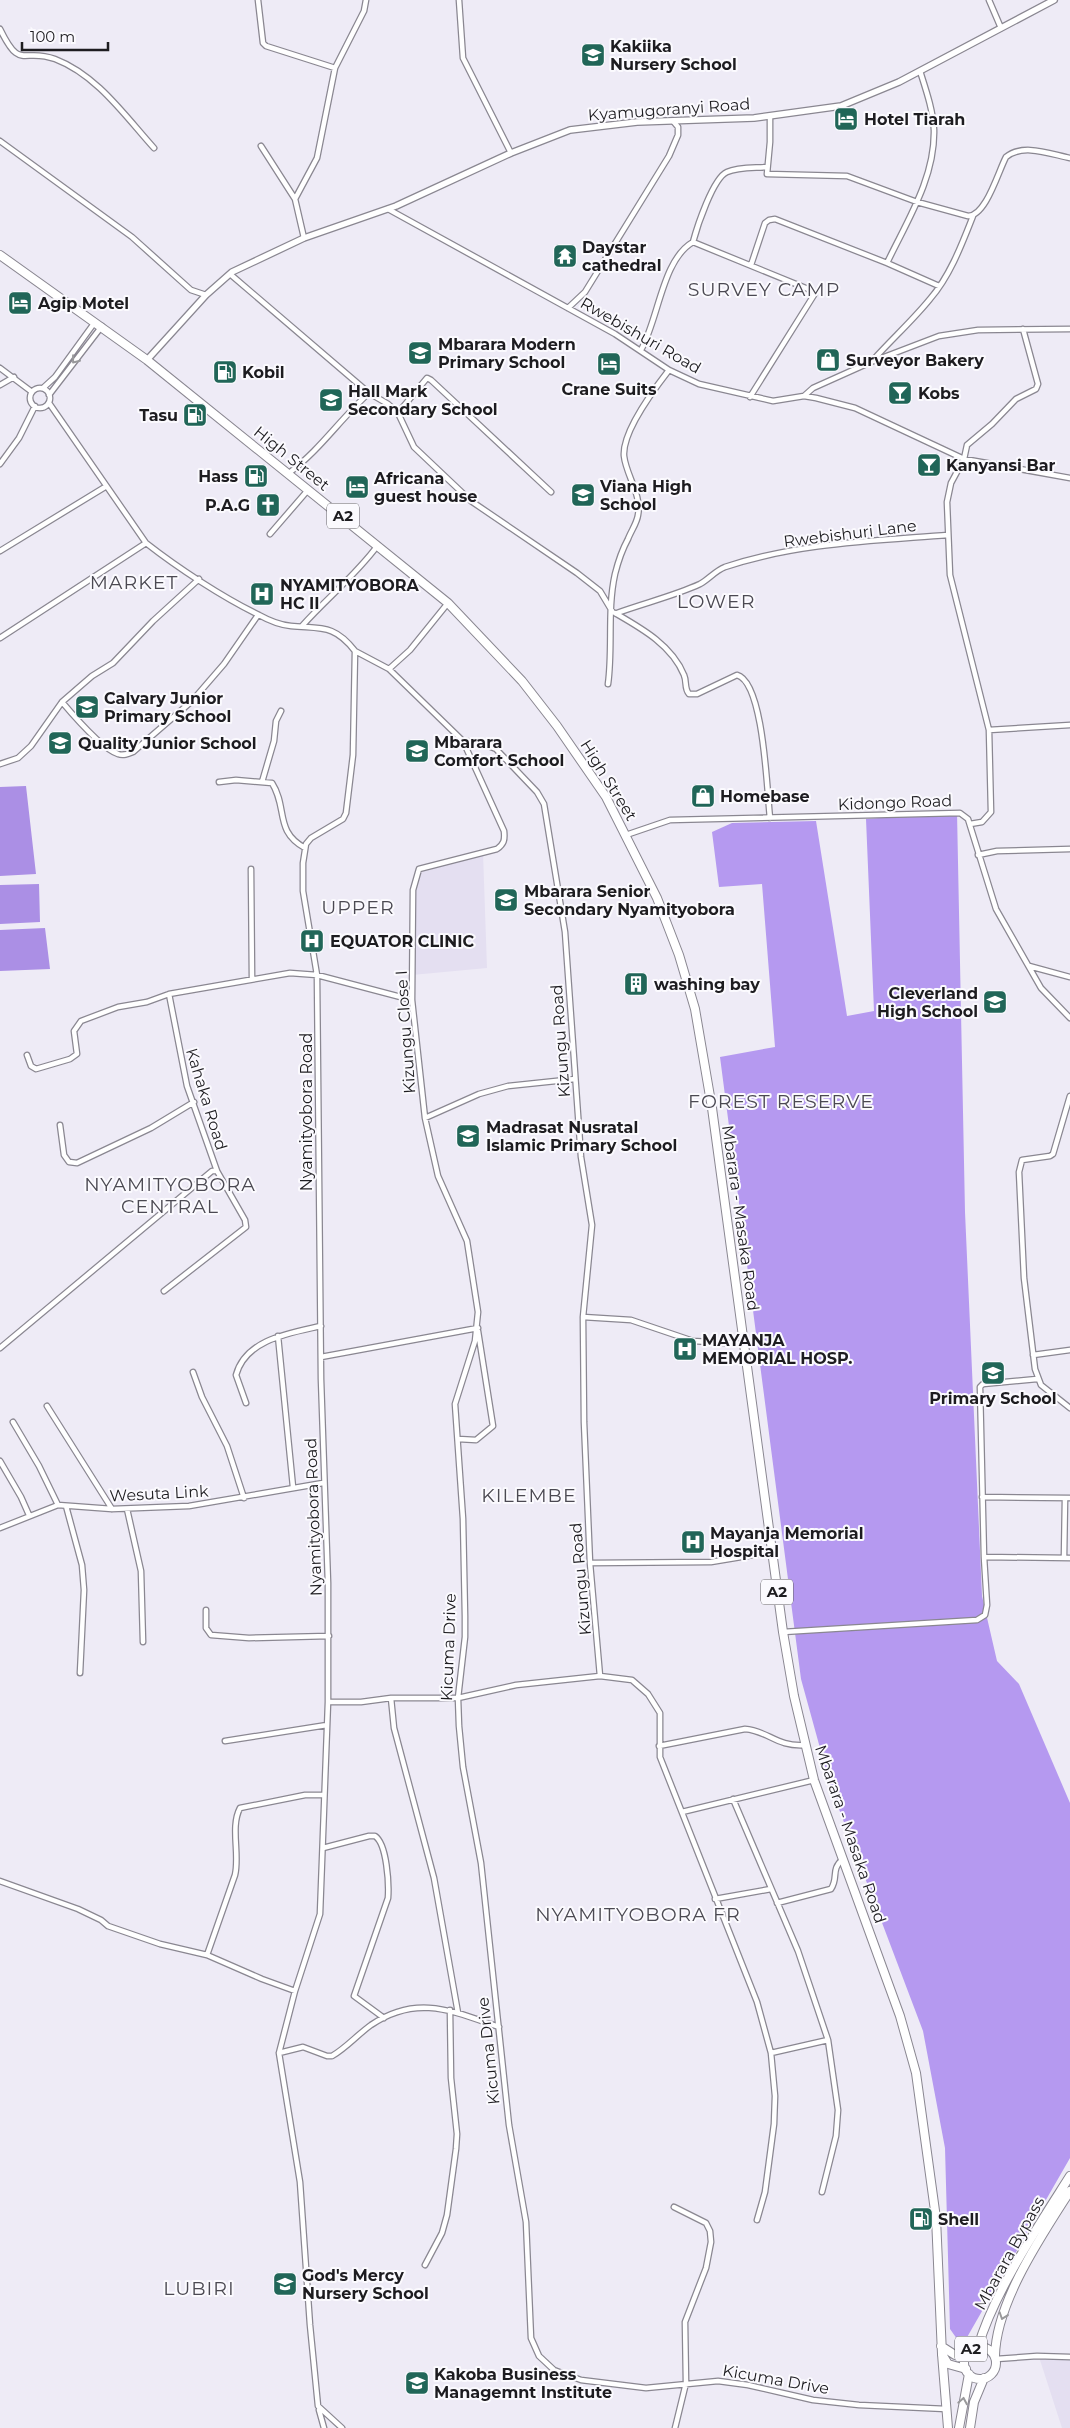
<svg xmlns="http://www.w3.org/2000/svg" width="1070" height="2428" font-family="Montserrat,sans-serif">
<rect width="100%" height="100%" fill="#eeebf6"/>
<path fill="#e4dff1" d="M483,853L487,968L412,975L415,879L419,869Z
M1039,2357L1070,2360V2428H1062Z"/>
<path fill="#b599f0" d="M957,812L965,1212L982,1596L997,1661L1019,1684L1070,1803V2158L962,2346L950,2329L945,2148L923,2031L831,1788L801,1679L720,1057L775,1047L762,884L719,887L712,832L732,823L816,821L847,1016L874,1011L866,819Z"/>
<path fill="#ab8fe5" d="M26,786L36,874L0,876V787Z
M39,884L40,922L0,924V885Z
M45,928L50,969L0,971V930Z"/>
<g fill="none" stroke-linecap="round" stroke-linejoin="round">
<defs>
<path id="minor" d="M258,0L263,43L266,46L335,68
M459,0L463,58L511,153
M989,0L1001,28
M0,29C21,72 22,47 55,59C97,75 125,116 154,148
M770,116V142L767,174L847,176L917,202L968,216C986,216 998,172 1006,157C1023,143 1050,154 1070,158
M0,141L132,237L191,290L206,295
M261,146L295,199L304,238
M295,199L317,158L335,68L364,11L366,0
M388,209L615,334L669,370L699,384L773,401L804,396L816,398L855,408L964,459L1070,478
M693,242L813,291L814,295L750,397
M887,263C907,221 935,178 934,130C933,110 926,90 920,71
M751,265L765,223L769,220L775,219L887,263L939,286
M230,274L369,393L388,404L398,413L414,447L471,501L577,573L600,591L612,611
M568,308L585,292L669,156L678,135V127L673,121
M641,350C659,318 662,260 693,242C697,227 713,178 727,172C738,167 755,168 766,167
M874,359C892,339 913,320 930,299C950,276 962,244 973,216
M0,368L32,392
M0,385L14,377
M43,388L55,377L95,322
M30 398a10 10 0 1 1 20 0a10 10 0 1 1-20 0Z
M49,395L102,326
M804,396L813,388L871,362L939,336L978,330L1070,329
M49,403L146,543C178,568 222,597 259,615C268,620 280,625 291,626C321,629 334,624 355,651L353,755L346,813L343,819L311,838L306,844L303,863V891L317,975L321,1379L328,1583V1702L320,1914L295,1991L279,2053L300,2182L310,2325L318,2406L342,2428
M398,413L427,378L431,380L551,492
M0,464L19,438L35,406
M289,473C320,450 341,418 369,393
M270,534L308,490
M0,551L105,487
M615,613C641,628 672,645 684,675C687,682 684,688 689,694H697L737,675C764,682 767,793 770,818
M617,613C644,603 674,596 700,584C709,579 715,571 725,567C797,543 873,541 948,535
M302,626C327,598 356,575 378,545
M0,638L146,543
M355,651L389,669L463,741L478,742L496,749L537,792L544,804L565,932L581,1157L592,1225L583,1317L584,1422L590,1563L600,1676
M389,669L410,650L448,603
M608,684C613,648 607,610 615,574C618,562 622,550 628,539C631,531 637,523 638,515C642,495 626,475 624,456C622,432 655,388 669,370
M62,702C73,715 102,749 118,754C123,756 128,754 133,752L192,701L224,664L258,615
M989,730L1070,725
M463,741L504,831C505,840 504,844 497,849L419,869L413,890L412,1000L425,1118L438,1176L467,1241L478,1312L475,1341L455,1404L463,1519L465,1616V1637L458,1698L459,1726L463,1767L481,1863L509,2125L526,2222L531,2338L539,2356L554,2370L581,2380L646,2388L718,2381L748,2385L813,2400L859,2405L946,2409
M0,764L18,758L31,746L62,702L92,676L113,663L153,621L199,579
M219,782L236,780L272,783C288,808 274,831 305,848
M262,782L274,741L276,721L281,711
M970,824L982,822L991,812L989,730L950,575L947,502L951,483L964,459L967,445L992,424L1016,399L1036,389L1038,384L1023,329
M626,835L670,820L960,813L968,819L996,909L1041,988L1070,1018
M978,855L997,851L1070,849
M251,869L252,979
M1029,966L1070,977
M27,1055L31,1066L36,1069L70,1059L77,1054L74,1031L81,1021L118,1007L147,1002L169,994
M1070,1096L1053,1154L1050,1156L1022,1160L1019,1172L1024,1278L1035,1369L1041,1385L1070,1408
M425,1118L479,1094L508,1086L575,1079
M60,1125L64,1155L69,1162L77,1163L151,1128L194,1102
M164,1291L246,1227L245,1220L217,1171
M583,1317L631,1320L693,1341L744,1344
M278,1336L293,1487
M0,1348L212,1171H217L187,1086L169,994L290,973L317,975L412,1000
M1033,1355L1070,1350
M321,1357L478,1328
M193,1372L202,1397L227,1446L244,1498
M246,1403L236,1375C246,1339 290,1333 321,1326
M47,1406L112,1509
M13,1422L39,1466L58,1505
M458,1439L476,1440L493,1426L478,1331
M0,1461L21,1497L29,1515
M982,1497L1070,1498
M66,1506L82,1565L84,1590L80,1673
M127,1509L141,1571L143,1642
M0,1528L58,1505L112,1509L189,1506L323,1483
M984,1557L1070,1558
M1064,1558L1065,1499
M590,1563L711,1562L772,1552
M206,1610V1628L211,1635L249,1638L329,1636
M783,1632L977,1620L985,1615L987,1605L984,1557L980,1387L983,1384L1037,1379
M391,1698L394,1728L434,1878L458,2013
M328,1702H361L391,1698H458L516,1685L600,1676L632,1680L648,1694L660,1713V1757L757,2002L771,2053L775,2096L774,2124L765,2192L757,2220
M225,1741L327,1725
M659,1746L745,1729C769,1731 776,1747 805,1745
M733,1799L798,1951L828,2040L838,2110L836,2136L822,2192
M682,1812L814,1780
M323,1848L369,1836H375C387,1844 389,1884 388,1898L354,1996L384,2018
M0,1881L78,1909L101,1920L108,1926L160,1944L207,1955L262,1979L295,1991
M715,1899L771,1889
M777,1903L831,1889C839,1877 830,1870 843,1859
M207,1955L235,1875C240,1854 230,1827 240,1808L305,1795H324
M279,2053L303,2047L327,2056H332C346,2048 357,2035 371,2025C417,1994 452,2011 499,2027
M771,2053L828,2040
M674,2207L706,2223L710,2231L711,2242L706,2268L685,2322L686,2383L675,2428
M425,2265L442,2233L447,2215L456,2149L457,2134L451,2078L450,2010
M996,2359L1037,2356L1070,2357
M319,2410L324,2428"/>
<path id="tertiary" d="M147,360L206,295L232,272L304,238L396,206L511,153L570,130L637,122L754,118L841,106L899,82L1054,0"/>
<path id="primary" d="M0,255L147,360L448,603L522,681L557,726L606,797L657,898L679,955L695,1009L712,1108L783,1632L794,1696L814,1780L900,2016L916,2073L936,2218L942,2354L948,2364L966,2369
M941,2346L955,2355L967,2354"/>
<path id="trunk" d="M964 2363a16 16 0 1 1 32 0a16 16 0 1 1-32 0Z
M978,2347C994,2292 1039,2225 1070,2176
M942,2354L948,2428
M995,2356C996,2302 1042,2235 1070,2191
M959,2428L969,2374
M970,2428L974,2402L984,2378"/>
</defs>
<use href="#minor" stroke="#8a8791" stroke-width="7"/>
<use href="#tertiary" stroke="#8a8791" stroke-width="8"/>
<use href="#primary" stroke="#8a8791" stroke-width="10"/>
<use href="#trunk" stroke="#8a8791" stroke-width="10"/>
<use href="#minor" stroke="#fff" stroke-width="4.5"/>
<use href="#tertiary" stroke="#fff" stroke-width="5.5"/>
<use href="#primary" stroke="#fff" stroke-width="8"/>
<use href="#trunk" stroke="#fff" stroke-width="8"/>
</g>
<defs><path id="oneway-chevron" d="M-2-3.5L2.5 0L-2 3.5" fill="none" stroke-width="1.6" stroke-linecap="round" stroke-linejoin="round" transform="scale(1.25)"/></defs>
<g stroke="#99999b">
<use href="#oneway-chevron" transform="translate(75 360) rotate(128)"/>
<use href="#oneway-chevron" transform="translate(1003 2316) rotate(109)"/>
<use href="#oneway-chevron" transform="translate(963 2401) rotate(-80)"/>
</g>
<defs>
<symbol id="school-square" viewBox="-11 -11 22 22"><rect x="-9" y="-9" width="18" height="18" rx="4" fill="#216658" stroke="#fbfafe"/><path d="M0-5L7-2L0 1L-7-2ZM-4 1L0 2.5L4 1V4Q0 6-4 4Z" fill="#fff"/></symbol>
<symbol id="hotel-square" viewBox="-11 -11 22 22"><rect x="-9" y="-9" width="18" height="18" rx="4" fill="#216658" stroke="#fbfafe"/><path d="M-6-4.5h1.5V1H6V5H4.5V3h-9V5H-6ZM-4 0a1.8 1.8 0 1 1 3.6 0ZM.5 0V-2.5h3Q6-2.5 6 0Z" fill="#fff"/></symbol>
<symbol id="temple-square" viewBox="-11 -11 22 22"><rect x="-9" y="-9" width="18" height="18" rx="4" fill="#216658" stroke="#fbfafe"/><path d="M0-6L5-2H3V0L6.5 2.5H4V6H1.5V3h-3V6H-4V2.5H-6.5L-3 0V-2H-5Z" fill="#fff"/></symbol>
<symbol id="shop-square" viewBox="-11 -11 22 22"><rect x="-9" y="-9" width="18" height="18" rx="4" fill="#216658" stroke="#fbfafe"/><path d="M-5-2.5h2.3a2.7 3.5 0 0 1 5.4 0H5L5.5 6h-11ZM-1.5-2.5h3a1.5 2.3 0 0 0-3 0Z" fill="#fff"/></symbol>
<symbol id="fuel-square" viewBox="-11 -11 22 22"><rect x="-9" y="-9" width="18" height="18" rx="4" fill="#216658" stroke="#fbfafe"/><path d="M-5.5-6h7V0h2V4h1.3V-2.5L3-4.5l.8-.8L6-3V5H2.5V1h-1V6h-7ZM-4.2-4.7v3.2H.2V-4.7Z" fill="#fff"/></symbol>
<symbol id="bar-square" viewBox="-11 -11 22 22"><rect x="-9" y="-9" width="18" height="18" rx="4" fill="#216658" stroke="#fbfafe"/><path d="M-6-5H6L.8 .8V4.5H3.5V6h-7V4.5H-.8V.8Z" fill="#fff"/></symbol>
<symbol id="church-square" viewBox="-11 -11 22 22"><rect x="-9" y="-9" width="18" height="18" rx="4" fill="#216658" stroke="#fbfafe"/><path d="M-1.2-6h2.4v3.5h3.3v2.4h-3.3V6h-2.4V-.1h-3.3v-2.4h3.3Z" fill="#fff"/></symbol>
<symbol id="hospital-square" viewBox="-11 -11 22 22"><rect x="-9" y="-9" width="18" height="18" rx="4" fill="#216658" stroke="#fbfafe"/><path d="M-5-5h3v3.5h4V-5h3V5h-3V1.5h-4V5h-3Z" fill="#fff"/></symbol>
<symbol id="building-square" viewBox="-11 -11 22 22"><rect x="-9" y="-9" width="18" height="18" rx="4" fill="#216658" stroke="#fbfafe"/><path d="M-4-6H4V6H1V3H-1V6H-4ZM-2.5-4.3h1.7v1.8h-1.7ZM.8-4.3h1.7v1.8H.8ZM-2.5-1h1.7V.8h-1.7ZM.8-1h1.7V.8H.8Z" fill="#fff"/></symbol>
</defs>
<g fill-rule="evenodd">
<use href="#school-square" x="579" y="41" width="28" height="28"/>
<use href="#hotel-square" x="832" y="105" width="28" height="28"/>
<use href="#temple-square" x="551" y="242" width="28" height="28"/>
<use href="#hotel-square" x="6" y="289" width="28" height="28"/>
<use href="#school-square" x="406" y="339" width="28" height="28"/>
<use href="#shop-square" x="814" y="346" width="28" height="28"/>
<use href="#hotel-square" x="595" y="350" width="28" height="28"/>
<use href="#fuel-square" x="211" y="358" width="28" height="28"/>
<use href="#bar-square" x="886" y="379" width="28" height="28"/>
<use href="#school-square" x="317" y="386" width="28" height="28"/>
<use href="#fuel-square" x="181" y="401" width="28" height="28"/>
<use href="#bar-square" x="915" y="451" width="28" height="28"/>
<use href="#fuel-square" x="242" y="462" width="28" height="28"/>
<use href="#hotel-square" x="343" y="473" width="28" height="28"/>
<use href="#school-square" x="569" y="481" width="28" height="28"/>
<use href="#church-square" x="254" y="491" width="28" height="28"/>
<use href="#hospital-square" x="248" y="580" width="28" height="28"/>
<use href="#school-square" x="73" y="693" width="28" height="28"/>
<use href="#school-square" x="46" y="729" width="28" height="28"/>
<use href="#school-square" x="403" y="737" width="28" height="28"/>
<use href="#shop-square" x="689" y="782" width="28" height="28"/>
<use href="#school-square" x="492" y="886" width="28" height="28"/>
<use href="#hospital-square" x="298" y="927" width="28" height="28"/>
<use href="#building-square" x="622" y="970" width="28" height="28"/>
<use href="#school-square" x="981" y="988" width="28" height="28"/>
<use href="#school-square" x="454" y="1122" width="28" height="28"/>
<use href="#hospital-square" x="671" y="1335" width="28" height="28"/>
<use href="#school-square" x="979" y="1359" width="28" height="28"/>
<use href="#hospital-square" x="679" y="1528" width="28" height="28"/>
<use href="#fuel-square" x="907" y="2205" width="28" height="28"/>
<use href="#school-square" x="271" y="2270" width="28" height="28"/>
<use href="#school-square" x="403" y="2369" width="28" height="28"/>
</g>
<g text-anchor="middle" stroke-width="4" stroke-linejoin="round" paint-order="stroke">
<g fill="#fbfafe" stroke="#605f63" stroke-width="1">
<rect x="327" y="503.5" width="32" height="25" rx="4"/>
<rect x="761" y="1579.5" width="32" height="25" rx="4"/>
<rect x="955" y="2336.5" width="32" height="25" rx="4"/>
</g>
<g font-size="15" font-weight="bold" fill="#1d1c20">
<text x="343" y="521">A2</text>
<text x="777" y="1597">A2</text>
<text x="971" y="2354">A2</text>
</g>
<g font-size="16" font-weight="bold" fill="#1d1c20" stroke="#fbfafe" text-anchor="start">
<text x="610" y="52">Kakiika<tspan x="610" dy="18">Nursery School</tspan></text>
<text x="864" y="125">Hotel Tiarah</text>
<text x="582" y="253">Daystar<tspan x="582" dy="18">cathedral</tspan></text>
<text x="38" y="309">Agip Motel</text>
<text x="438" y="350">Mbarara Modern<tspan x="438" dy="18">Primary School</tspan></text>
<text x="846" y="366">Surveyor Bakery</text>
<text x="242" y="378">Kobil</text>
<text x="609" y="395" text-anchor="middle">Crane Suits</text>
<text x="348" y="397">Hall Mark<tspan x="348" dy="18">Secondary School</tspan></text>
<text x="918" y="399">Kobs</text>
<text x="178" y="421" text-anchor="end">Tasu</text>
<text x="946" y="471">Kanyansi Bar</text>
<text x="238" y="482" text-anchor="end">Hass</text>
<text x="374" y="484">Africana<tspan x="374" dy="18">guest house</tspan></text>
<text x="600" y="492">Viana High<tspan x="600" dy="18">School</tspan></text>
<text x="250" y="511" text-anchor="end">P.A.G</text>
<text x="280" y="591">NYAMITYOBORA<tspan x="280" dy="18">HC II</tspan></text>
<text x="104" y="704">Calvary Junior<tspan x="104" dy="18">Primary School</tspan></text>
<text x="434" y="748">Mbarara<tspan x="434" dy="18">Comfort School</tspan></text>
<text x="78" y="749">Quality Junior School</text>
<text x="720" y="802">Homebase</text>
<text x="524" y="897">Mbarara Senior<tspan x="524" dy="18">Secondary Nyamityobora</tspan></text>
<text x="330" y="947">EQUATOR CLINIC</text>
<text x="654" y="990">washing bay</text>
<text x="978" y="999" text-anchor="end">Cleverland<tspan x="978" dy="18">High School</tspan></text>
<text x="486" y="1133">Madrasat Nusratal<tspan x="486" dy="18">Islamic Primary School</tspan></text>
<text x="702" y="1346">MAYANJA<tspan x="702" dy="18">MEMORIAL HOSP.</tspan></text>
<text x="993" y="1404" text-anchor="middle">Primary School</text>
<text x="710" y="1539">Mayanja Memorial<tspan x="710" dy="18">Hospital</tspan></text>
<text x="938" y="2225">Shell</text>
<text x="302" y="2281">God's Mercy<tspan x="302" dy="18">Nursery School</tspan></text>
<text x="434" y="2380">Kakoba Business<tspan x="434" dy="18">Managemnt Institute</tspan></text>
</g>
<g font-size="16" fill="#1d1c20" stroke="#fbfafe">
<text transform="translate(669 109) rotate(-4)" y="6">Kyamugoranyi Road</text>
<text transform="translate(641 335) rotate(30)" y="6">Rwebishuri Road</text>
<text transform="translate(292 458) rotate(39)" y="6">High Street</text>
<text transform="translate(850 533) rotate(-7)" y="6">Rwebishuri Lane</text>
<text transform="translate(609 780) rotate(58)" y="6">High Street</text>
<text transform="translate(895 802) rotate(-2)" y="6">Kidongo Road</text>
<text transform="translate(405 1032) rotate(-94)" y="6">Kizungu Close I</text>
<text transform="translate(560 1041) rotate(-94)" y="6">Kizungu Road</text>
<text transform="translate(207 1099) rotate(73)" y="6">Kahaka Road</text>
<text transform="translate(306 1112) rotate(-90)" y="6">Nyamityobora Road</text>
<text transform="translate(741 1218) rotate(82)" y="6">Mbarara - Masaka Road</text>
<text transform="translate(159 1493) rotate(-3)" y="6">Wesuta Link</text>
<text transform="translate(313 1517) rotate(-92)" y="6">Nyamityobora Road</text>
<text transform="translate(580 1579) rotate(-95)" y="6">Kizungu Road</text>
<text transform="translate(448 1647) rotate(-88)" y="6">Kicuma Drive</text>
<text transform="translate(851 1834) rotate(71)" y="6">Mbarara - Masaka Road</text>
<text transform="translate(488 2051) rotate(-96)" y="6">Kicuma Drive</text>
<text transform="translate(1009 2253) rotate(-61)" y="6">Mbarara Bypass</text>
<text transform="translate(776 2379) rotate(10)" y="6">Kicuma Drive</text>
</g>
<g font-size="19" letter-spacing="1" fill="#4b4952" stroke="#fbfafe">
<text x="764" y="296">SURVEY CAMP</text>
<text x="134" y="589">MARKET</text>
<text x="716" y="608">LOWER</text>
<text x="358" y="914">UPPER</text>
<text x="781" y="1108">FOREST RESERVE</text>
<text x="170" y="1191">NYAMITYOBORA<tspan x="170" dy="22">CENTRAL</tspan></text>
<text x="529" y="1502">KILEMBE</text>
<text x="638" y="1921">NYAMITYOBORA FR</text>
<text x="199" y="2295">LUBIRI</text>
</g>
</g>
<path d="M22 42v8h86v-8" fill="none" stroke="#1d1c20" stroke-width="2.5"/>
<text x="30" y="42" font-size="15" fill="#1d1c20" stroke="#fbfafe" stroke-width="4" paint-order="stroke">100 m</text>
</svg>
